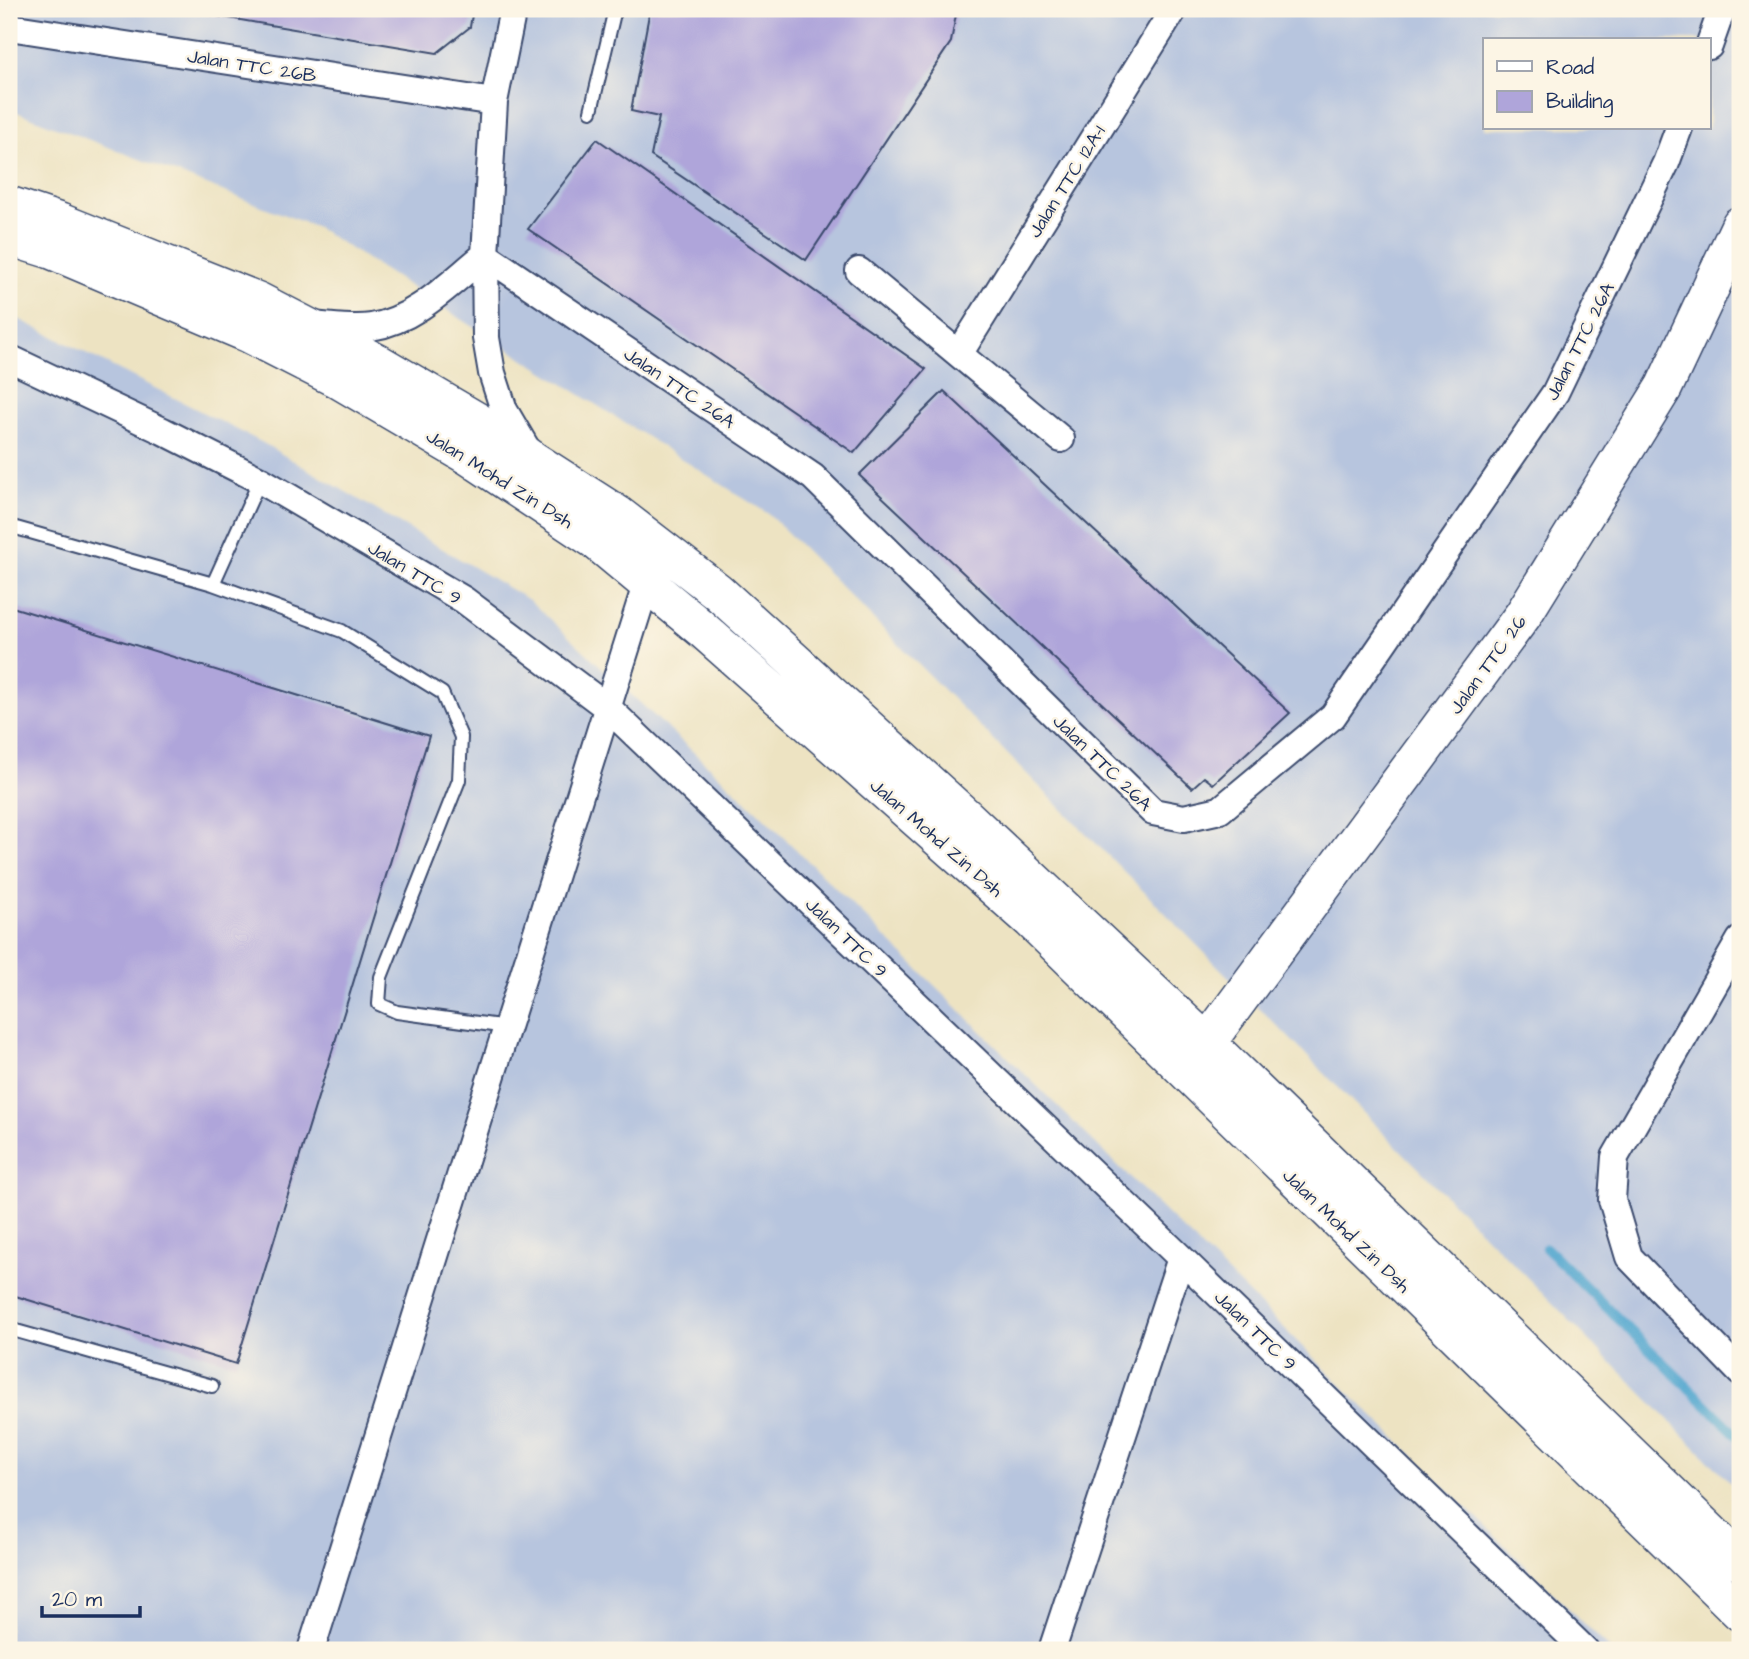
<svg xmlns="http://www.w3.org/2000/svg" width="1749" height="1659" font-family="'Architects Daughter',sans-serif">
<rect width="100%" height="100%" fill="#fcf5e5"/>
<filter id="ink" filterUnits="userSpaceOnUse"><feTurbulence type="fractalNoise" baseFrequency=".0143" numOctaves="2"/><feDisplacementMap in="SourceGraphic" scale="14" xChannelSelector="R" yChannelSelector="G"/><feConvolveMatrix kernelMatrix="1 2 1 2 8 2 1 2 1" color-interpolation-filters="sRGB"/></filter>
<filter id="wash" filterUnits="userSpaceOnUse"><feTurbulence type="fractalNoise" baseFrequency=".00686" numOctaves="4" result="noise"/><feDisplacementMap in="SourceGraphic" scale="28" xChannelSelector="R" yChannelSelector="G"/><feGaussianBlur stdDeviation="1.57" result="paint"/><feColorMatrix in="noise" values="0 0 0 0 0 0 0 0 0 0 0 0 0 0 0 0 0 1.4 0 .05"/><feComposite in="paint" operator="in"/></filter>
<g filter="url(#wash)">
<rect width="100%" height="100%" fill="#ede3c2"/>
<path fill="#b7c5de" fill-rule="evenodd" d="M9,9H1740V1492L770,515L316,227L9,109ZM1485,40H1709V128H1485Z
M9,314L263,443L529,600L757,811L1611,1650H9Z"/>
<g fill="none" stroke-linecap="round" stroke-linejoin="round">
<path stroke="#54a8d0" stroke-width="10" d="M1546,1248L1740,1438"/>
</g>
<g id="blocks">
<path fill="#afa5da" d="M187,9H473L470,27L437,53L187,11Z
M650,9H957L951,42L806,260L651,156L659,117L631,111Z
M597,139L926,369L854,453L528,229Z
M944,391L1290,713L1213,784L1204,777L1192,788L859,475Z
M9,606L429,736L236,1364L9,1294Z"/>
</g>
</g>
<g filter="url(#ink)">
<use href="#blocks" fill-opacity="0" stroke="#3a4a6d" stroke-width="2"/>
<g fill="none" stroke-linecap="round" stroke-linejoin="round">
<defs>
<path id="lane" d="M591,111L615,9
M9,526L213,584L260,480
M213,584L342,631L442,693L461,737L459,780L381,977L379,1004L397,1012L507,1027
M9,1329L212,1386"/>
<path id="street" d="M513,9L494,102L485,255L486,338L492,373L504,410L528,451
M9,27L494,102
M1709,46L1722,9
M485,255L813,477L1153,812L1184,818L1220,810L1333,716L1555,393L1666,163L1679,128
M859,271L1061,439
M311,325C330,326 353,330 371,327C416,320 451,282 485,255
M959,354L1174,9
M9,358L163,431L260,480L464,600L608,708L1181,1258L1585,1650
M1740,940L1615,1157L1612,1200L1629,1257L1740,1372
M311,1650L647,582L654,572
M1052,1650L1181,1258"/>
<path id="secondary" d="M9,205L60,222L258,301L378,363L487,427L533,460L617,514L717,591L966,817L1208,1044L1740,1561
M9,237L51,250L249,334L339,380L470,457L595,540L702,629L1031,920L1740,1612
M1192,1063L1523,615L1664,387L1740,225"/>
</defs>
<use href="#lane" stroke="#3a4a6d" stroke-width="16"/>
<use href="#street" stroke="#3a4a6d" stroke-width="30"/>
<use href="#secondary" stroke="#3a4a6d" stroke-width="40"/>
<use href="#lane" stroke="#fff" stroke-width="12"/>
<use href="#street" stroke="#fff" stroke-width="26"/>
<use href="#secondary" stroke="#fff" stroke-width="37"/>
</g>
</g>
<g text-anchor="middle" stroke-width="5" stroke-linejoin="round" paint-order="stroke">
<g font-size="19" fill="#1b2f5e" stroke="#fcf5e5">
<text transform="translate(252 65) rotate(9)" y="7">Jalan TTC 26B</text>
<text transform="translate(1066 181) rotate(-58)" y="7">Jalan TTC 12A-1</text>
<text transform="translate(1579 341) rotate(-63)" y="7">Jalan TTC 26A</text>
<text transform="translate(680 387) rotate(34)" y="7">Jalan TTC 26A</text>
<text transform="translate(500 478) rotate(32)" y="7">Jalan Mohd Zin Dsh</text>
<text transform="translate(415 572) rotate(31)" y="7">Jalan TTC 9</text>
<text transform="translate(1487 664) rotate(-54)" y="7">Jalan TTC 26</text>
<text transform="translate(1103 762) rotate(44)" y="7">Jalan TTC 26A</text>
<text transform="translate(937 837) rotate(41)" y="7">Jalan Mohd Zin Dsh</text>
<text transform="translate(847 937) rotate(44)" y="7">Jalan TTC 9</text>
<text transform="translate(1347 1230) rotate(44)" y="7">Jalan Mohd Zin Dsh</text>
<text transform="translate(1256 1330) rotate(44)" y="7">Jalan TTC 9</text>
</g>
</g>
<rect width="1749" height="1659" fill="none" stroke="#fcf5e5" stroke-width="35"/>
<rect x="1483" y="38" width="228" height="91" fill="#fcf5e5" stroke="#a2a6af" stroke-width="2"/>
<rect x="1497" y="61" width="35" height="10" fill="#ffffff" stroke="#a2a6af" stroke-width="2"/>
<text x="1546" y="74" font-size="21" fill="#1b2f5e">Road</text>
<rect x="1497" y="91" width="35" height="21" fill="#afa5da" stroke="#a2a6af" stroke-width="2"/>
<text x="1546" y="108" font-size="21" fill="#1b2f5e">Building</text>
<path d="M42 1606v10h98v-10" fill="none" stroke="#1b2f5e" stroke-width="3.5"/>
<text x="52" y="1606" font-size="21" fill="#1b2f5e" stroke="#fcf5e5" stroke-width="5" paint-order="stroke">20 m</text>
</svg>
